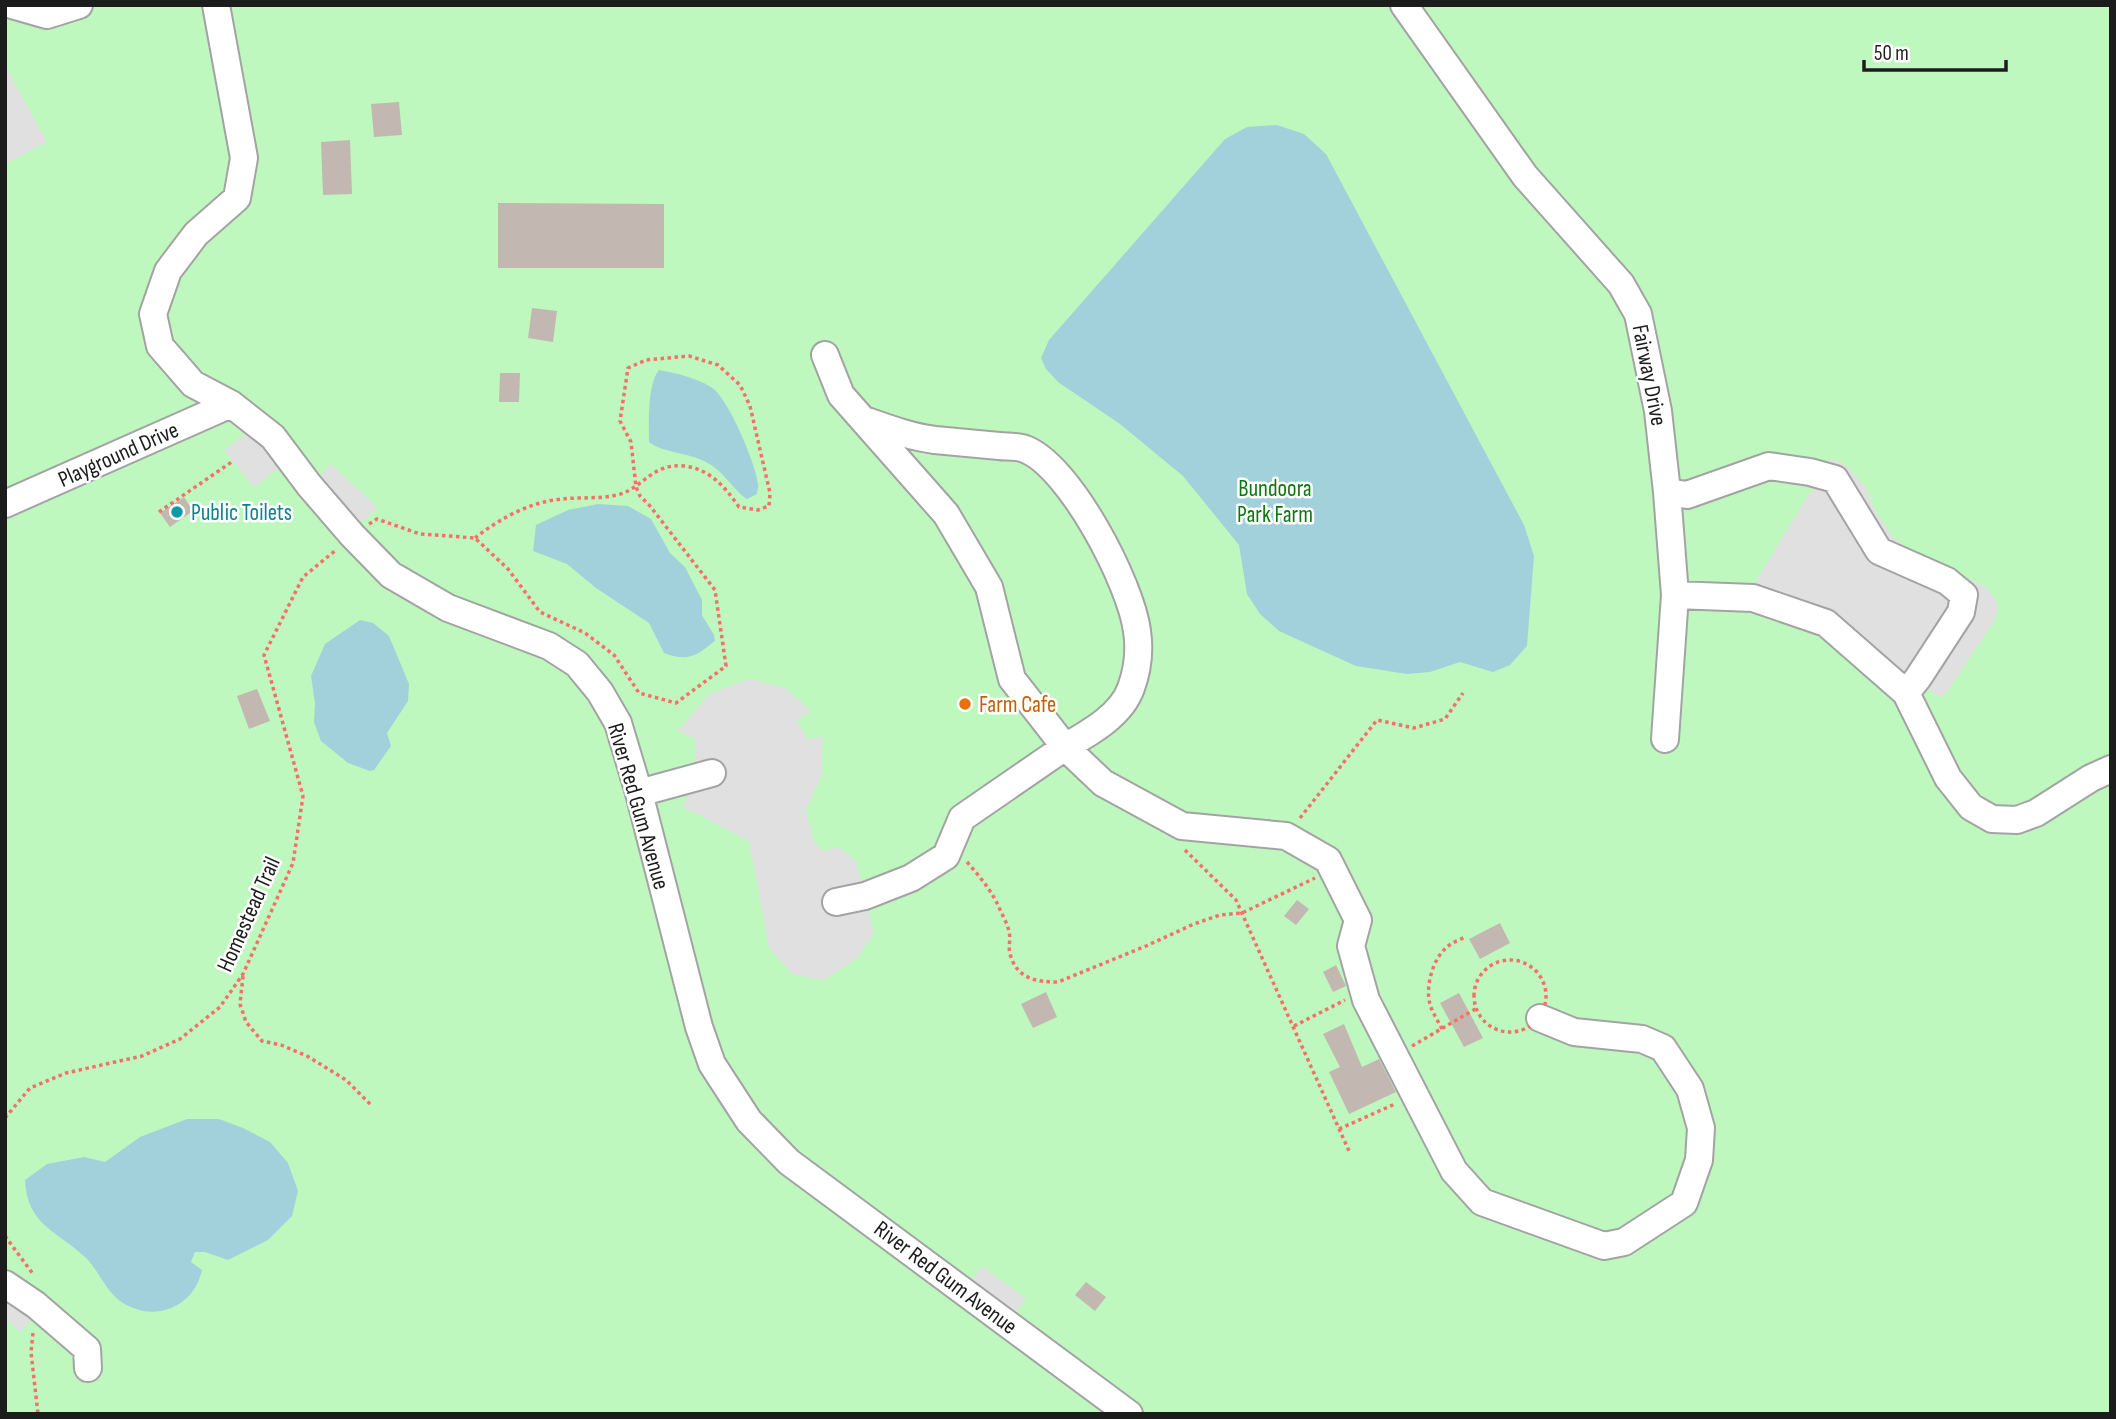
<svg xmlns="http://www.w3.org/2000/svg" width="2116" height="1419" font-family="'Sofia Sans Condensed',sans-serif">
<rect width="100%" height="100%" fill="#ede9e1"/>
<path fill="#bef8bf" d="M5,5H2111V1414H5Z"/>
<path fill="#e0e0e0" d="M5,65L47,142L5,164Z
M248,432L280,467L254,487L224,450Z
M1831,458L1846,465L1866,488L1876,513L1893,537L1913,554L1941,565L1986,587L1996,599L1998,610L1994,621L1943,698L1753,586Z
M331,464L378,508L356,526L318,478Z
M749,679L785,688L811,711L797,720L808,740L822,736V775L806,810L814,842L823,851L839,847L856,861L874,933L857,958L824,980L792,974L769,947L749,841L682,806L694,785L696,739L678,731L709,694Z
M982,1266L1026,1299L1012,1317L968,1284Z
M5,1296L33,1317L21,1332L5,1319Z"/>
<path fill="#a2d1db" d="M1277,125L1304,134L1326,154L1524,525L1534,556L1527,646L1510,665L1493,672L1460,662L1430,672L1407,674L1356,666L1279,631L1260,614L1247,594L1239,545L1183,476L1120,424L1058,382L1046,369L1041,358L1049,340L1225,139L1247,127Z
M659,370C676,373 696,378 711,387C728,397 756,464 758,484C759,485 757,492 757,494L747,499C731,488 725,472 706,462C690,453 663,453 649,442C649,423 647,385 659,370Z
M598,504L628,506L651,519L670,553L685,567L702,600V615L714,635L715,641C696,656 689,662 664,653L649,623L596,588L567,564L533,551L536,525L568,510Z
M360,620L373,623L389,636L409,684L408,701L387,733L391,746L374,770L370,771L348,763L321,741L314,722L315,703L311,676L325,644Z
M187,1119H219L243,1128L270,1142L288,1163L298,1191L292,1216L268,1240L228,1260L205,1252H195L191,1262L202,1270C194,1307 155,1323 123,1303C106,1293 99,1270 85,1257C56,1230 27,1225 25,1180L47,1164L84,1157L105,1162L140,1137Z"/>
<path fill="#c2b8b1" d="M399,102L402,135L374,137L371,104Z
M350,140L352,194L323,195L321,142Z
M498,203L664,204V268H498Z
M532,308L557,311L553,342L528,338Z
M500,373H520L519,402H499Z
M184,497L193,511L170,527L160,513Z
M257,689L270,721L249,729L237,696Z
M1297,900L1309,909L1296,925L1284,916Z
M1500,923L1510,943L1480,959L1469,939Z
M1336,965L1346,986L1333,992L1323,972Z
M1046,992L1057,1017L1033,1028L1021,1004Z
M1459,993L1483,1038L1464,1047L1440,1003Z
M1344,1024L1362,1067L1379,1059L1396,1092L1349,1114L1329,1072L1340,1067L1323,1034Z
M1086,1282L1106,1297L1095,1311L1075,1295Z"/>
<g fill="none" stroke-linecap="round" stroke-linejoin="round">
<defs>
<path id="minor" d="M12,5L47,15L79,5
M216,5L244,158L237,198L196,234L168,271L153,314L160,346L193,384L231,404L273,437L309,485L352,535L391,575L448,608L549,646L577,664L600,692L618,723L639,793L699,1027L712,1064L749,1121L789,1162L1129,1414
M1404,5L1525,176L1621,284L1638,314L1658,411L1667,492L1675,595L1665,739
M825,355L841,395L946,514L989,587L1012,679L1065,747C1089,733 1121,716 1131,688C1138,669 1140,651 1137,631C1131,584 1070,466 1025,449C1018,446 1007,447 999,446C978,444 957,442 935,440C911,437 887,428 864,420
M1667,492L1687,495L1769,466L1810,472L1835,479L1879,551L1947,581L1964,595L1961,612L1918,678L1906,693
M5,504L231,404
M1675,595L1753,598L1826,623L1906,693L1948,778L1971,807L1992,819L2017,820L2036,813L2091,778L2111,769
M639,793L712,773
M836,902L865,896L911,878L946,856L962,818L1065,747L1103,783L1182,826L1286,836L1328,860L1358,920L1351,946L1366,1000L1454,1171L1482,1202L1604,1246L1624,1242L1684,1203L1699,1160L1701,1128L1690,1089L1663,1048L1642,1039L1574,1032L1540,1018
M5,1284L36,1305L87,1349L88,1368"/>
</defs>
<use href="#minor" stroke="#a3a3a3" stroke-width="30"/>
<path stroke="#f76f69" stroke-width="3.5" stroke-dasharray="3.5 3.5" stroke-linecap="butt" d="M159,512L233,461
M369,524L377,519L420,534L475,538L508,569L540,612L585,633L614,655L639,693L676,703L726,666L715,590L650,506L640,496L636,487L631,442L620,421L628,368L646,360L689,356L718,365L740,385L750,406L770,493L769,506L758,510L739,507C725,487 710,469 684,466C651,463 643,489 617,495C600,499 580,497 563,499C531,501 499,519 475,538
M1300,818L1377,720L1414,728L1445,719L1463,693
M1185,850L1236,900L1349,1151
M967,862C981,878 993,892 1001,912C1004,918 1008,925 1009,932C1011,939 1008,947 1010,954C1017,979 1036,982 1058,982L1146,946L1194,924L1220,915L1242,913L1315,878
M1474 996a36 36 0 1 1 72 0a36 36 0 1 1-72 0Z
M243,976L240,1004L246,1022L262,1041L281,1045L307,1056L346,1080L372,1106
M1294,1026L1345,1000
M1442,1029C1438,1021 1432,1012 1430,1004C1425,987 1433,959 1446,948C1451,943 1459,940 1465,937
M1412,1046L1477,1008
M5,1107L6,1115
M5,1118L30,1088L66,1073L142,1056L180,1039L220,1007L243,974L293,863L303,796L264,655L303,577L336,550
M1339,1129L1395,1104
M5,1236L33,1274
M33,1333L31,1352L38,1414"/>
<use href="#minor" stroke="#fff" stroke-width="26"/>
</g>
<circle fill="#0f9aa8" stroke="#fff" stroke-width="2.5" cx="177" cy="512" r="7"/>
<circle fill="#e8710a" stroke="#fff" stroke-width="2.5" cx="965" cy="704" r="7"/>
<g text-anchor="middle" stroke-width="5" stroke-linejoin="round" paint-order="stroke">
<g font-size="23" fill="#1c1c1c" stroke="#fff">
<text transform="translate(1650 375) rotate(79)" y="8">Fairway Drive</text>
<text transform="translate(118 454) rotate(-24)" y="8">Playground Drive</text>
<text transform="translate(639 806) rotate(74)" y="8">River Red Gum Avenue</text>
<text transform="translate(248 914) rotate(-66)" y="8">Homestead Trail</text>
<text transform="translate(946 1277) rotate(37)" y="8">River Red Gum Avenue</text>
</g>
<g font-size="23" fill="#0d770f" stroke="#fff">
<text x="1275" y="496">Bundoora<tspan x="1275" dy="26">Park Farm</tspan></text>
</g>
<g font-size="23" fill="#0d838f" stroke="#fff" text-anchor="start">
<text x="191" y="520">Public Toilets</text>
</g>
<g font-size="23" fill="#c56008" stroke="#fff" text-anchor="start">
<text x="979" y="712">Farm Cafe</text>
</g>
</g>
<rect width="2116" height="1419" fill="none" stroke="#1c1c1c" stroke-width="14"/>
<path d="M1864 60v10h142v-10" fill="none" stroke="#1c1c1c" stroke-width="3.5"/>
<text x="1874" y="60" font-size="21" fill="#1c1c1c" stroke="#ffffff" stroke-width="5" paint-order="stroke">50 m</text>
</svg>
